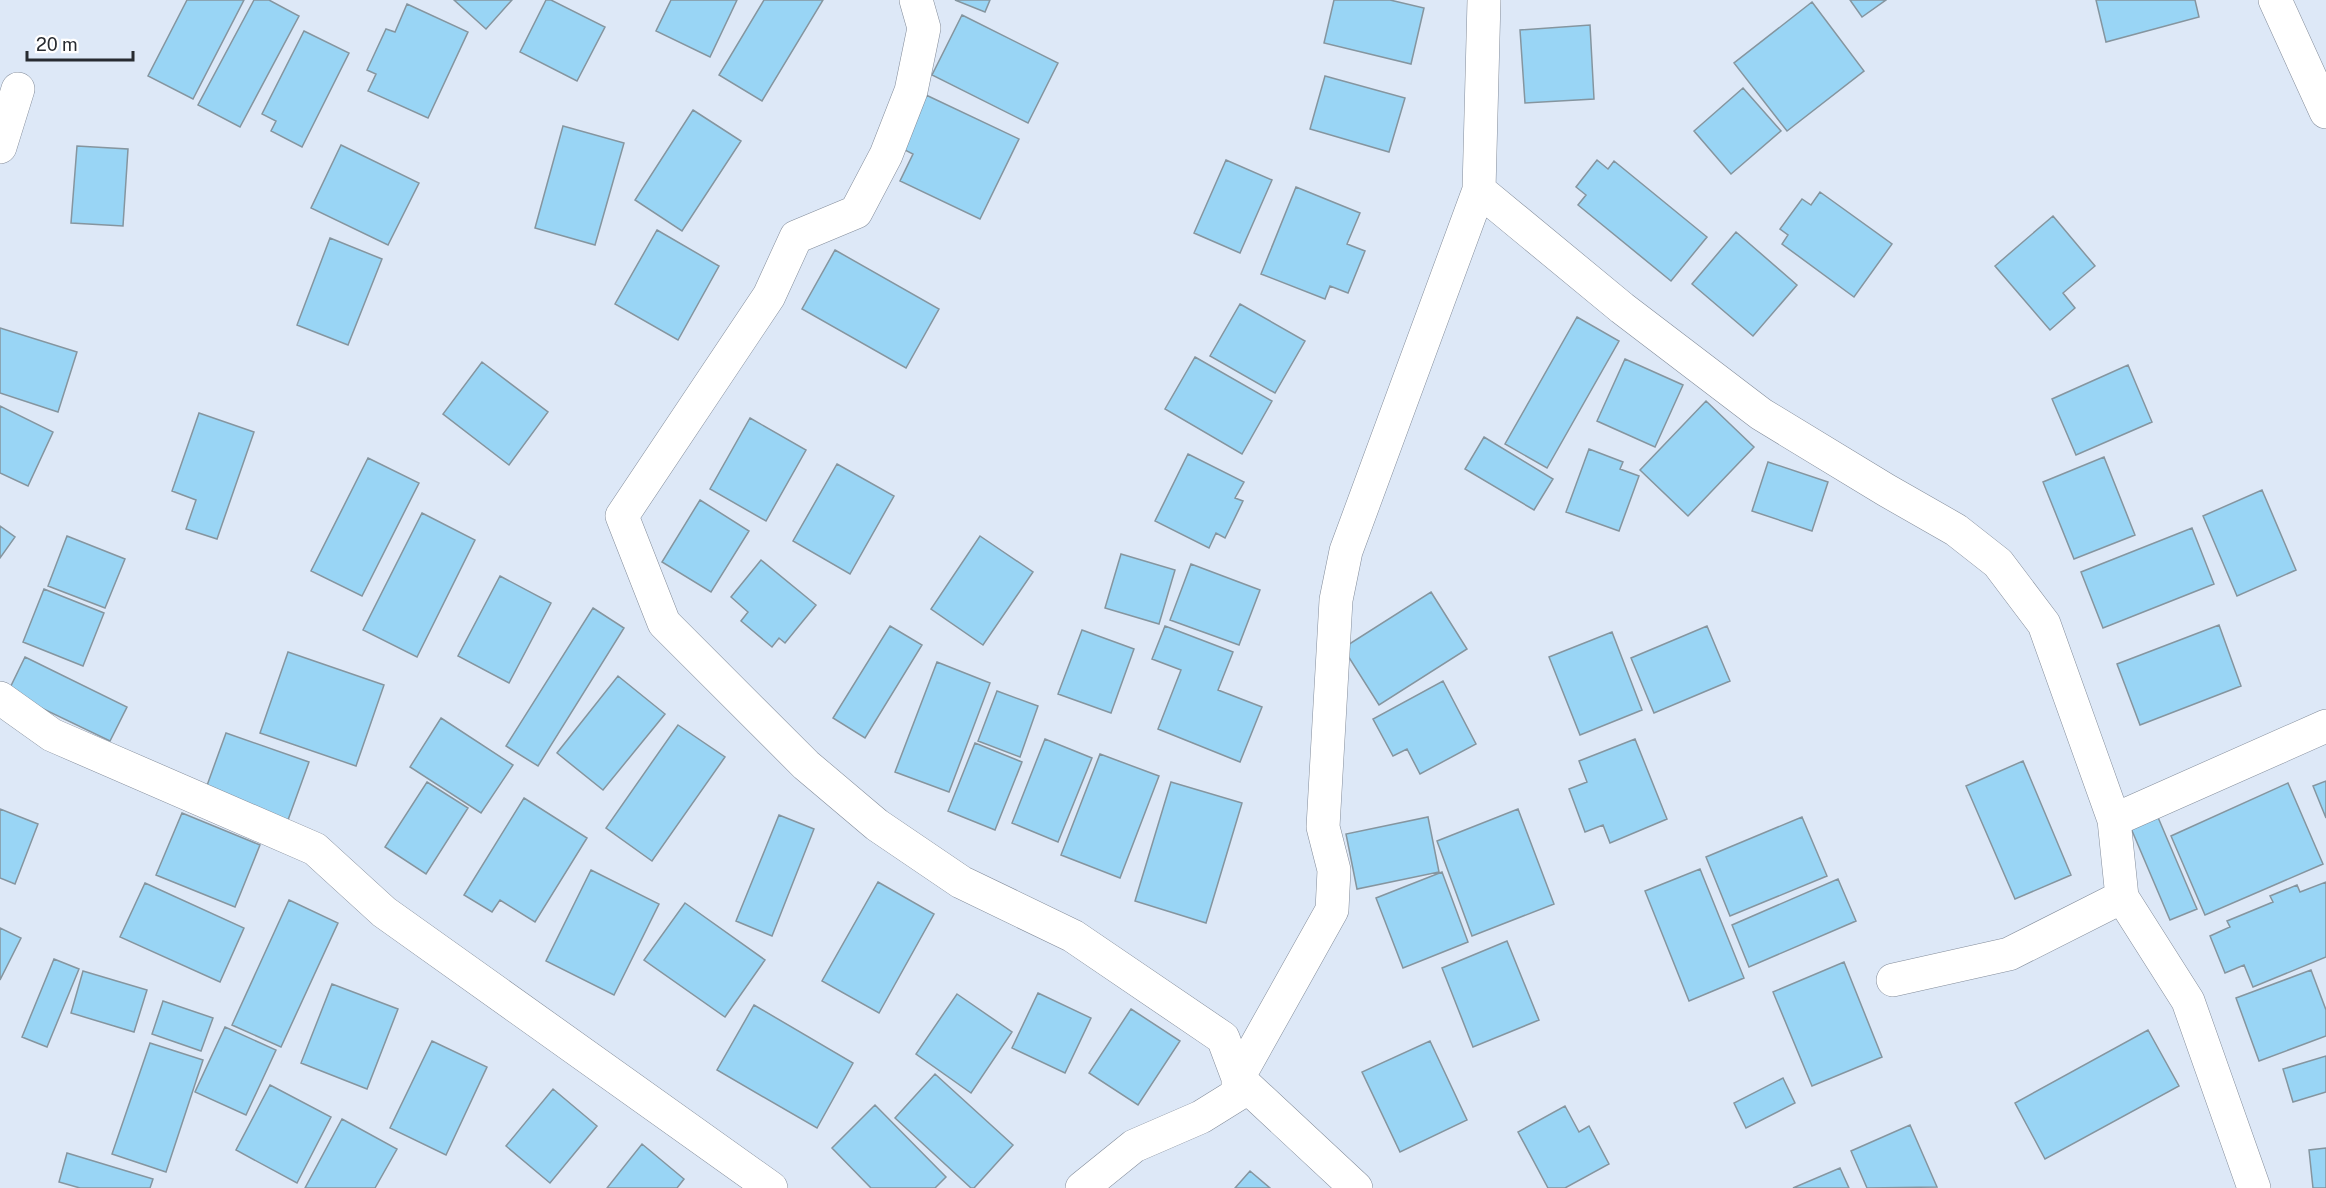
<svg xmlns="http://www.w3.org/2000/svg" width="2326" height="1188" font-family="'Public Sans',sans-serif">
<rect width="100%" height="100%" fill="#dde8f7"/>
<path fill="#99d5f5" stroke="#85959f" stroke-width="1.5" d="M187,0H244L193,99L148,76Z
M254,0H269L299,16L240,127L198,105Z
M454,0H512L486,29Z
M546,0H551L605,27L577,81L520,52Z
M671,0H737L710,57L656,31Z
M764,0H823L762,101L719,75Z
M955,0H990L985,12Z
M1334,0H1390L1424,8L1411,64L1324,43Z
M1850,0H1886L1862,17Z
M2096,0H2195L2199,17L2106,42Z
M1812,2L1864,71L1787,131L1734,63Z
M407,4L468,32L428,118L368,91L376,74L367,70L386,29L395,32Z
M962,15L1058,63L1028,123L932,75Z
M1590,25L1594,99L1525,103L1520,30Z
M304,31L349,53L302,147L271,131L276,121L262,114Z
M1325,76L1405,98L1389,152L1310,129Z
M1743,88L1781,131L1731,174L1694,131Z
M926,95L1019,139L980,219L900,181L913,154L901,148Z
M693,110L741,141L682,231L635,200Z
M563,126L624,143L595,245L535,228Z
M341,145L419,183L388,245L311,208Z
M77,146L128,149L123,226L71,223Z
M1226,160L1272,180L1240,253L1194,233Z
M1597,160L1608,169L1614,161L1707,237L1671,281L1578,205L1586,195L1576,187Z
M1296,187L1360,213L1347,244L1365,251L1348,293L1330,286L1325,299L1261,274Z
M1820,192L1892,244L1854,297L1782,244L1788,235L1780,229L1802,199L1811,205Z
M2053,216L2095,266L2063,293L2075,308L2050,330L1995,266Z
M657,230L719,266L678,340L615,304Z
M1736,232L1797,285L1753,336L1692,284Z
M330,238L382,259L348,345L297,325Z
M835,250L939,309L906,368L802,309Z
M1240,304L1305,341L1275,393L1210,356Z
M1577,317L1619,341L1547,468L1505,444Z
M0,328L77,352L58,412L0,393Z
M1195,357L1272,401L1242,454L1165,409Z
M1625,359L1683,385L1655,447L1597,421Z
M482,362L548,412L509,465L443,414Z
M2128,365L2152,422L2076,455L2052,399Z
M1706,401L1754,447L1688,516L1640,470Z
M0,406L53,432L28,486L0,473Z
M199,413L254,432L217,539L186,529L196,500L172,491Z
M750,418L806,450L766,521L710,489Z
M1484,437L1553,479L1534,510L1465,469Z
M1589,449L1623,462L1620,469L1639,476L1619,531L1566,512Z
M1188,454L1244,482L1235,498L1243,501L1225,538L1216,533L1209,548L1155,521Z
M2104,457L2135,535L2074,559L2043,482Z
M368,458L419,483L362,596L311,571Z
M1768,462L1828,482L1812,531L1752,511Z
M837,464L894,496L850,574L793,541Z
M2262,490L2296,570L2237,596L2203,516Z
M700,500L749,531L711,592L662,562Z
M422,513L475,540L417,657L363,630Z
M0,526L15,537L0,558Z
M2192,528L2214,584L2103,628L2081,572Z
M67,536L125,559L105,608L48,586Z
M980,536L1033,572L983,645L931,609Z
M1121,554L1175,570L1159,624L1105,608Z
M761,560L816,605L785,643L779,638L772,647L741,621L748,612L731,597Z
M1191,564L1260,590L1239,645L1170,620Z
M500,576L551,603L509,683L458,656Z
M44,589L104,613L83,666L23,642Z
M1431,592L1467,649L1379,705L1343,648Z
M593,608L624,628L538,766L506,746Z
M2219,625L2241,686L2140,725L2117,664Z
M890,626L922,645L865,738L833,718Z
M1165,626L1233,652L1218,690L1262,707L1240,762L1158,729L1181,670L1152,659Z
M1707,626L1730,681L1654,713L1631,658Z
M1082,630L1134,649L1111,713L1058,694Z
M1612,632L1642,710L1580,735L1549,657Z
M288,652L384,685L356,766L260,733Z
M25,657L127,707L110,741L8,692Z
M937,662L990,683L949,792L895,772Z
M618,676L665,714L603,790L557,753Z
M1443,681L1476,744L1420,774L1407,749L1393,756L1373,719Z
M997,691L1038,706L1020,757L978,741Z
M441,718L513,765L481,813L410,767Z
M678,725L725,757L652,861L606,828Z
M226,733L309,762L288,820L205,791Z
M1045,739L1092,758L1058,842L1012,823Z
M1635,739L1667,819L1610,843L1603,825L1585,832L1569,789L1587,782L1579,761Z
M975,743L1022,762L995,830L948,811Z
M1100,754L1159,776L1120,878L1061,855Z
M2023,761L2071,875L2015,899L1966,786Z
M2326,781V818L2313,786Z
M427,782L468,808L426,874L385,847Z
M1171,782L1242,803L1206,923L1135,901Z
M2288,783L2323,864L2205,915L2171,836Z
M524,798L587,838L535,922L500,900L492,912L464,895Z
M0,809L38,824L15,884L0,878Z
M1518,809L1554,904L1472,936L1437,841Z
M182,813L260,845L235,907L156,875Z
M779,815L814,829L772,936L736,921Z
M2157,815L2197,909L2170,920L2130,826Z
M1428,817L1439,872L1357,889L1346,834Z
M1802,817L1827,876L1730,916L1706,857Z
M1700,869L1744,978L1689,1001L1645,891Z
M591,870L659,904L614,995L546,961Z
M1442,872L1468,942L1403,968L1376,898Z
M1838,879L1856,921L1749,967L1732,925Z
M878,882L934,914L879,1013L822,981Z
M2326,882V957L2253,987L2244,965L2225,973L2210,936L2230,927L2227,921L2273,902L2270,896L2297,885L2300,892Z
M145,883L244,928L220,982L120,937Z
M289,900L338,923L281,1047L232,1025Z
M685,903L765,960L725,1017L644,960Z
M0,928L21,938L0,980Z
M1507,941L1539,1020L1473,1047L1442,968Z
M54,959L79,969L47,1047L22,1037Z
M1844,962L1882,1057L1812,1086L1773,992Z
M2311,970L2326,1010V1036L2259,1061L2236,998Z
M83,971L147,990L134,1032L71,1013Z
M332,984L398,1009L367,1089L301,1063Z
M1038,993L1091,1018L1065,1073L1012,1048Z
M957,994L1012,1032L971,1093L916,1054Z
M163,1001L213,1018L201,1051L152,1034Z
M754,1005L853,1063L817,1128L717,1070Z
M1131,1009L1180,1041L1138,1105L1089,1073Z
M225,1027L276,1050L246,1115L195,1092Z
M2148,1030L2179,1086L2045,1159L2015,1103Z
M432,1041L487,1067L446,1155L390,1128Z
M1430,1041L1467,1120L1400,1152L1362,1072Z
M150,1043L203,1060L166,1172L112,1154Z
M2326,1056V1092L2293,1102L2283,1069Z
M935,1074L1013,1145L974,1188H971L895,1118Z
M1783,1078L1795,1103L1746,1128L1734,1103Z
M270,1085L331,1117L297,1183L236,1150Z
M553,1089L597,1126L550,1183L506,1146Z
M875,1105L946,1177L935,1188H871L832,1148Z
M1565,1106L1579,1132L1589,1126L1609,1164L1565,1188H1548L1518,1132Z
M342,1119L397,1149L375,1188H305Z
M1910,1125L1937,1187L1867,1188L1851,1151Z
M642,1144L684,1179L677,1188H607Z
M2326,1148V1188H2313L2309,1150Z
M67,1153L153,1179L150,1188H80L59,1182Z
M1840,1168L1849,1188H1793Z
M1250,1171L1270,1188H1235Z"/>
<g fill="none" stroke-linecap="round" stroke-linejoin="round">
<defs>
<path id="street" d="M916,0L924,28L911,91L886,155L856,212L796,237L769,296L622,516L664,623L806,765L877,825L961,882L1073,936L1223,1038L1238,1078V1094L1201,1117L1134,1146L1082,1188
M2275,0L2326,112
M0,147L18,89
M1479,190L1622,308L1761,414L1886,490L1956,530L1998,563L2044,624L2114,820L2122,897L2188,1001L2254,1188
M0,698L52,735L315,849L384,912L771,1188
M2114,820L2326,726
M1893,980L2009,954L2122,897
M1238,1078L1332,910L1334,870L1323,827L1336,600L1346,551L1479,190L1484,0
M1238,1078L1356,1188"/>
</defs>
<use href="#street" stroke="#838c9a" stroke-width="34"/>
<use href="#street" stroke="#fff" stroke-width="33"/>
</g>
<path d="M27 51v9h106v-9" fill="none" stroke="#272b31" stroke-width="3"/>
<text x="36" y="51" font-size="18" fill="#272b31" stroke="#ffffff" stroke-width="4.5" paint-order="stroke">20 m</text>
</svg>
